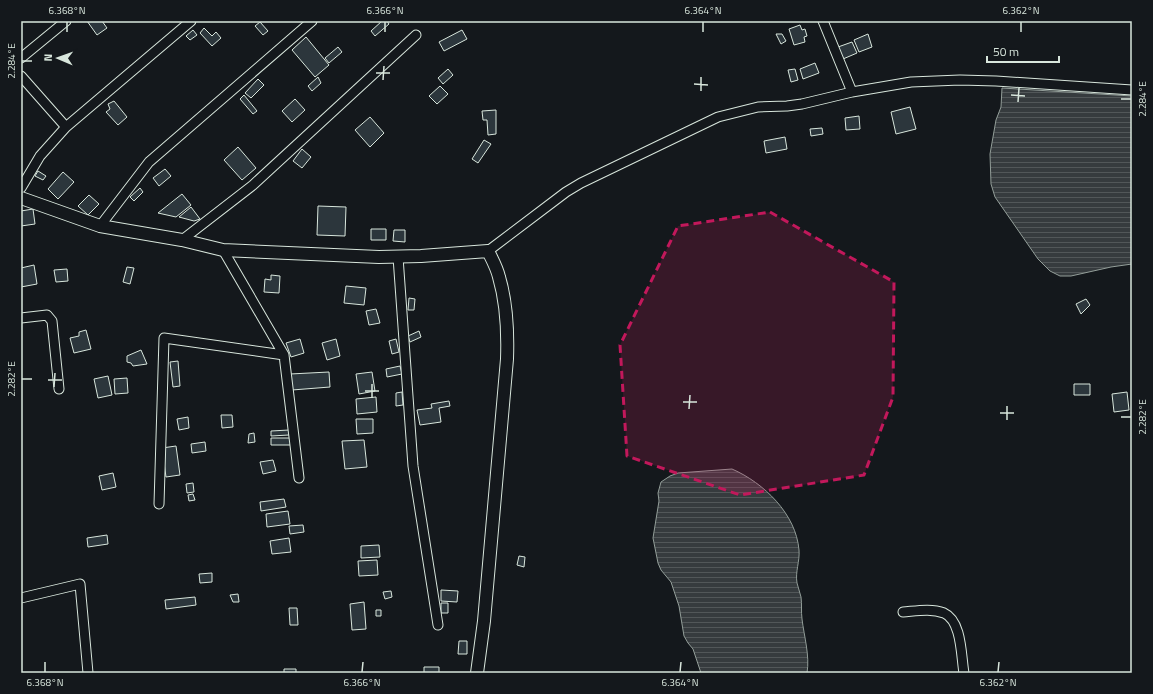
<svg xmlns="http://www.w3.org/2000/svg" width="1153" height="694" font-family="'Titillium Web',sans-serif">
<defs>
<pattern id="water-rules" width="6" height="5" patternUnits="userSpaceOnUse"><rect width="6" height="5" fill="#363b3e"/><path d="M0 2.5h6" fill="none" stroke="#525759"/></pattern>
</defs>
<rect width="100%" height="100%" fill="#14181c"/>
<path fill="url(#water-rules)" stroke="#939e99" d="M1002,88L1132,96V264L1111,267L1071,276H1060L1050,271L1038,259L995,197L991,184L990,154L996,120L1001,107Z
M732,469C764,483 796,514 799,550C800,561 795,572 797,583C798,588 800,592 801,597C802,604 801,612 802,619C804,636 810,656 807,673H701L693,649L688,643L684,636L679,606L671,582L661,570L658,563L653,538L659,501L658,493L661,482L670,476L678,473Z"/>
<path fill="#2c363c" stroke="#d8e6dc" d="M87,21H102L107,28L97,35Z
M382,21H387L389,24L375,36L371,31Z
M260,22L268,31L263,35L255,26Z
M800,25L802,30L805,29L807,36L804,37L805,42L794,45L789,29Z
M204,28L212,36L216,32L221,38L212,46L200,33Z
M193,30L197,35L190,40L186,36Z
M462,30L467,39L444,51L439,42Z
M776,34H782L786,41L781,44Z
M868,34L872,47L859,52L854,40Z
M306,37L329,65L315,77L292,50Z
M852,42L857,53L843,59L838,47Z
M338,47L342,52L329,63L325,58Z
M815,63L819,73L803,79L800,69Z
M448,69L453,75L443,84L438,78Z
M795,69L798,80L791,82L788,70Z
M318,77L321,83L312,91L308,86Z
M258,79L264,85L251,98L245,93Z
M440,86L448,94L437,104L429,96Z
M244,95L257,111L253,114L240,99Z
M295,99L305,110L292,122L282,111Z
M114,101L127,117L118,125L106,112L110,109L108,104Z
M910,107L916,129L896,134L891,112Z
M496,110V134L488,135L487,120H483L482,111Z
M859,116L860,129L846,130L845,118Z
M370,117L384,133L370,147L355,130Z
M822,128L823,134L811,136L810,129Z
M785,137L787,149L766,153L764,141Z
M484,140L491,144L478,163L472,159Z
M238,147L256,168L242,180L224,160Z
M302,149L311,157L302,168L293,161Z
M165,169L171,176L159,186L153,178Z
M38,171L46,176L43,180L35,176Z
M63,172L74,182L58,199L48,189Z
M140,188L143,192L134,201L130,197Z
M182,194L191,205L176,217L158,213Z
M89,195L99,204L88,215L78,206Z
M318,206L346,207L345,236L317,235Z
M191,207L200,219L194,221L179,217Z
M33,209L35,224L21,226V211Z
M371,229H386V240H371Z
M394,230H405V242L393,241Z
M34,265L37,284L21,287V268Z
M127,267L134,268L130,284L123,282Z
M67,269L68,281L56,282L54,270Z
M271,275L280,276L279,293L264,292L265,279L271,280Z
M346,286L366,288L364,305L344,303Z
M409,298L415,299L414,310H408Z
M1086,299L1090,305L1081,314L1076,304Z
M376,309L380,323L369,325L366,311Z
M86,330L91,349L74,353L70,338L79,336V332Z
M419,331L421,337L410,342L408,336Z
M300,339L304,353L291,357L286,343Z
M336,339L340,356L327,360L322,343Z
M396,339L399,352L392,354L389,341Z
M141,350L147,364L133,366L131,363L127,362V356Z
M178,361L180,386L173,387L170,362Z
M400,366L402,374L387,377L386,369Z
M329,372L330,387L292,390L290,374Z
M372,372L375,391L359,394L356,374Z
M108,376L112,395L98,398L94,379Z
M127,378L128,393L115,394L114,379Z
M1074,384H1090V395H1074Z
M402,392L403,405L396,406V393Z
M1127,392L1129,410L1114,412L1112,394Z
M376,397L377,412L357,414L356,399Z
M449,401L450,406L439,408L441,422L420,425L417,410L432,408L431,404Z
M221,415H232L233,427L222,428Z
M188,417L189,428L179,430L177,419Z
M356,419H373V433L357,434Z
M289,430V435L271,436V431Z
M254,433L255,442L248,443L249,434Z
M271,438H290L291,445H271Z
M364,440L367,467L345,469L342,441Z
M205,442L206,451L192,453L191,444Z
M176,446L180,475L166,477L162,448Z
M273,460L276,471L263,474L260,462Z
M113,473L116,487L102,490L99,476Z
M193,483L194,492L187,493L186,484Z
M193,494L195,500L189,501L188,495Z
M284,499L286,507L261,511L260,502Z
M288,511L290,524L267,527L266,514Z
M303,525L304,532L290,534L289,526Z
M107,535L108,544L88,547L87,538Z
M289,538L291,552L272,554L270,541Z
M379,545L380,557L361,558V546Z
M519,556L525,557L524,567L517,565Z
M377,560L378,575L359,576L358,561Z
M212,573V582L200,583L199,574Z
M441,590L458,591L457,602L441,601Z
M391,591L392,597L385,599L383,592Z
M238,594L239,602H233L230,595Z
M195,597L196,605L166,609L165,600Z
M364,602L366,629L352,630L350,604Z
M441,603H448V613H441Z
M289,608H297L298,625H290Z
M376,610H381V616H376Z
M459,641H467V654H458Z
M424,667H439V673H424Z
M284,669H296V673H284Z"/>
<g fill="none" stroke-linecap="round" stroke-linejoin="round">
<defs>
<path id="street" d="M823,21L852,92
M21,58L66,21
M21,76L66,127
M21,188L40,156L66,127L191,21
M100,226L149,162L312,21
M182,240L253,185L416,35
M223,250L284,355L299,478
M488,251L566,192L581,183L718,117L758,107L787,106L802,104L852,92L911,82L960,80L996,81L1132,90
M398,257L413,466L438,625
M21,318L47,315L52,321L59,389
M159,504L164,338L284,355
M21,598L80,584L88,673
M903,612C916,611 931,608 944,613C962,621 961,656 964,673"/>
<path id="secondary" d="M21,198L100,226L182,240L223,250L379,257L421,256L488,251C492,259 497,268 499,277C507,304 508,331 507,359L484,621L477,673"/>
</defs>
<use href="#street" stroke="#d8e6dc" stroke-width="11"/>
<use href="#secondary" stroke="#d8e6dc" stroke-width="14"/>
<use href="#street" stroke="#14181c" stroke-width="9"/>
<use href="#secondary" stroke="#14181c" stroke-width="12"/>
</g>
<path fill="#c2185b" fill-opacity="0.2" stroke="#c2185b" stroke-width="3" stroke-dasharray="8 5" stroke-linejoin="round" d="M770,212L894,282L893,397L864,475L740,495L627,456L620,345L678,226Z"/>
<path fill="none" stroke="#d8e6dc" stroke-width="1.5" d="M67,32V22M385,32V22M703,32V22M1021,32V22M22,61H32M376,73H390M383,80L384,66M694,84L708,85M701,91V77M1011,95L1025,96M1121,99H1131M1018,102L1019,88M22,379H32M48,380H62M54,387L55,373M365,391H379M372,398V384M683,402H697M689,409L690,395M1000,413H1014M1121,417H1131M1007,420V406M45,672V662M362,672L363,662M680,672L681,662M998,672L999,662"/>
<rect width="1153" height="694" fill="none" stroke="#14181c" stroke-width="44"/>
<g transform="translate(58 58) rotate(272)" stroke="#14181c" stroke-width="3" paint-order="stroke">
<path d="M0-3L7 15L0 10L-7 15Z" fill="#d8e6dc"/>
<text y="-6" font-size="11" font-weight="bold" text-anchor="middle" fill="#d8e6dc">N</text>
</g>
<path d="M987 56v6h72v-6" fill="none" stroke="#d8e6dc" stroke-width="2"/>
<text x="993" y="56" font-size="12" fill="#d8e6dc" stroke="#14181c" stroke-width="3" paint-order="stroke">50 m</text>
<rect x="22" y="22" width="1109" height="650" fill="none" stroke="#d8e6dc" stroke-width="1.5"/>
<g font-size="10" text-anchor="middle" fill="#d8e6dc">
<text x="67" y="14">6.368°N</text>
<text x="385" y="14">6.366°N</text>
<text x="703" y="14">6.364°N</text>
<text x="1021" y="14">6.362°N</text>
<text transform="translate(11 61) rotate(-90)" y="4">2.284°E</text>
<text transform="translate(1142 99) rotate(-90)" y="4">2.284°E</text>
<text transform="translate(11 379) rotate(-90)" y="4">2.282°E</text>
<text transform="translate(1142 417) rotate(-90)" y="4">2.282°E</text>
<text x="45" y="686">6.368°N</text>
<text x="362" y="686">6.366°N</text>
<text x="680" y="686">6.364°N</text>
<text x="998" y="686">6.362°N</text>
</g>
</svg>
